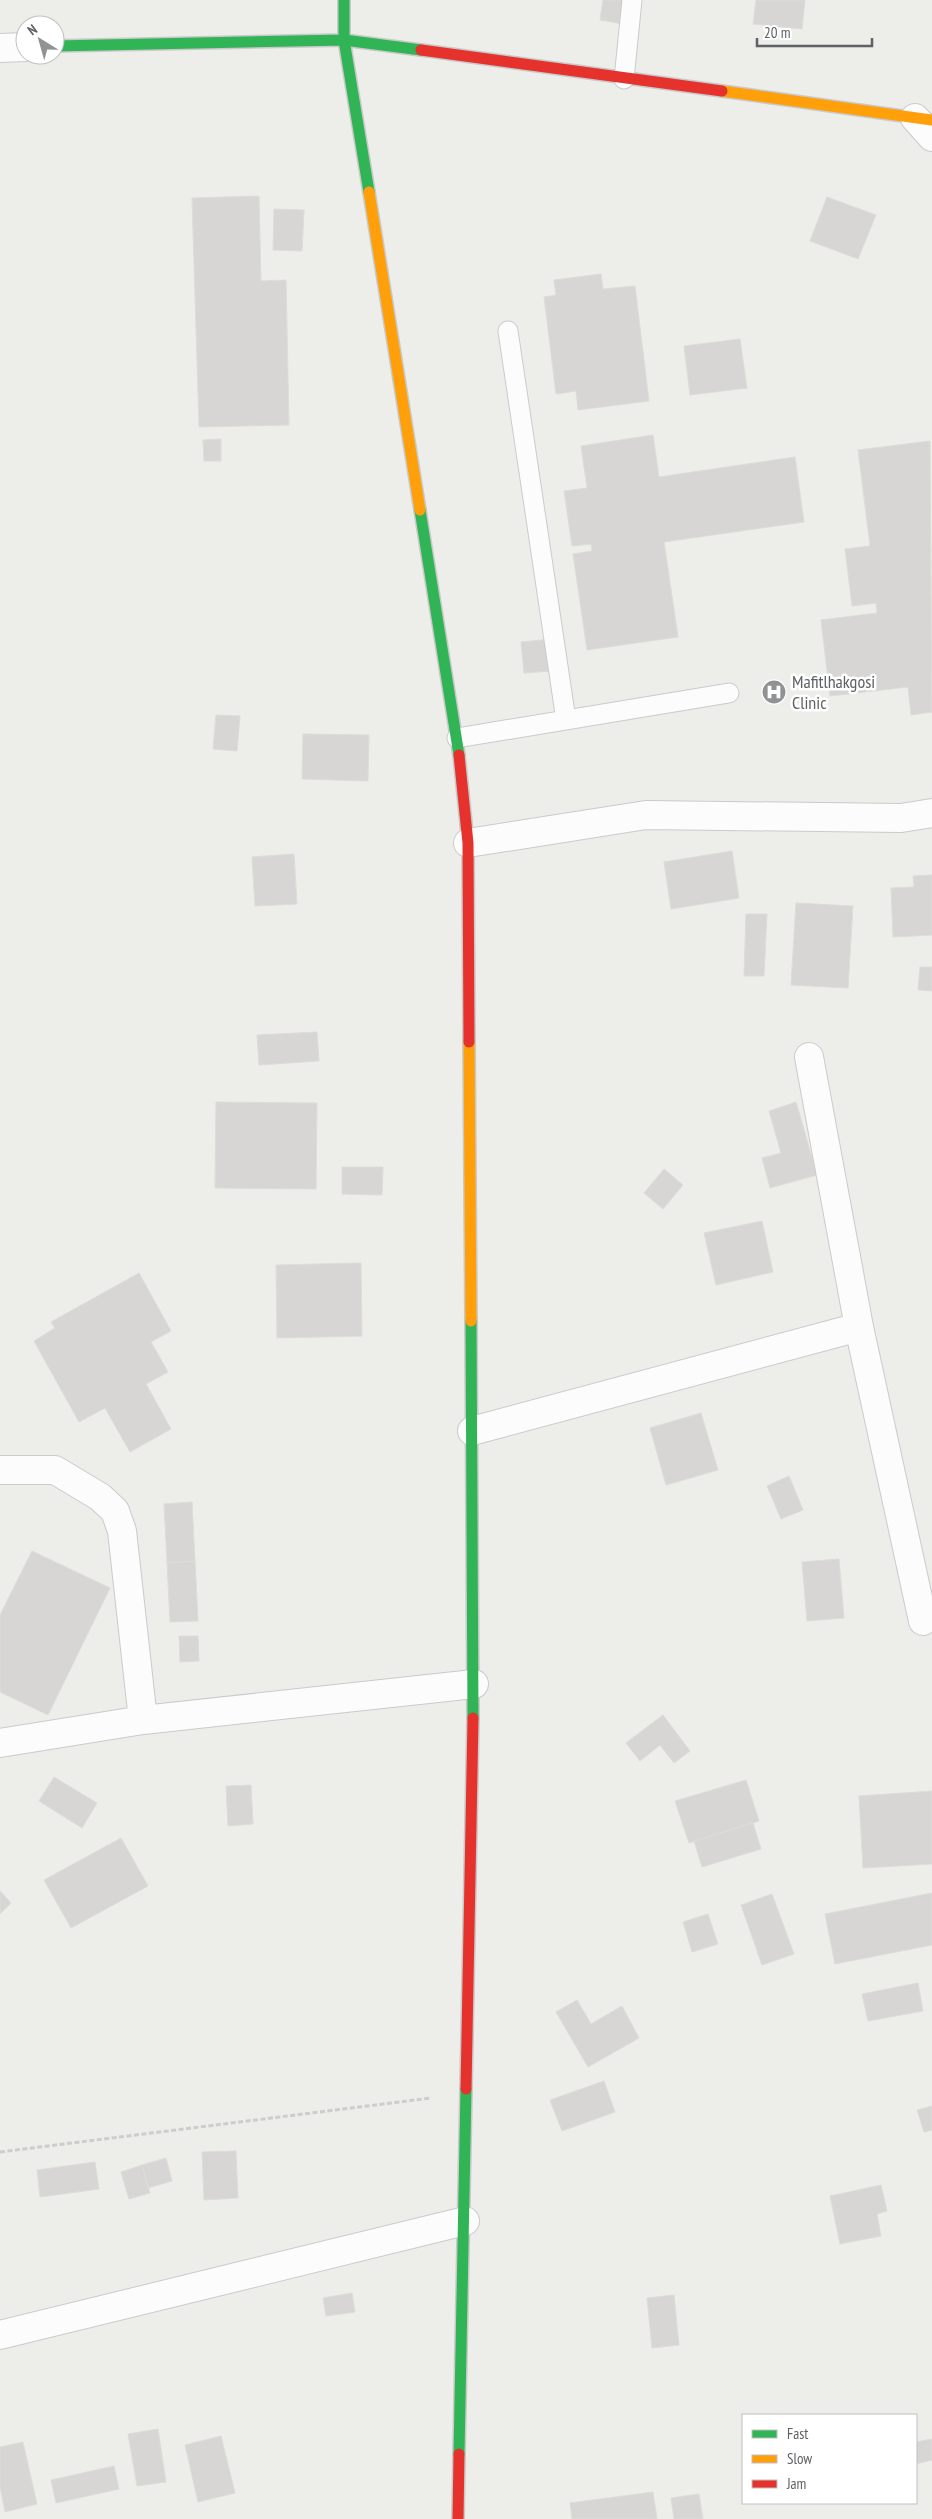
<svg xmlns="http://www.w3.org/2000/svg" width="932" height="2519" font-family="'PT Sans Narrow',sans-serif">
<rect width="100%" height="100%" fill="#edede9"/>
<path fill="#d7d6d4" stroke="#dcdcd8" d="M603,0H628L623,24L600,20Z
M756,0H805L802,29L753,24Z
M259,196L261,281L286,280L289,425L199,427L192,198Z
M827,197L876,215L858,259L810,241Z
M274,209L304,210L302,251L273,250Z
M601,274L603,289L635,286L649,401L578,410L576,391L556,394L544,297L556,295L554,280Z
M740,339L747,388L690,395L684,346Z
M653,435L659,477L795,457L804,522L664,542L678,637L587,650L573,554L592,551L591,544L572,546L564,491L587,488L581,446Z
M221,439V461H204L203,440Z
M930,441L932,712L911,715L908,687L830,696L821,620L877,613L876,603L852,606L845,549L870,546L858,450Z
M551,639L554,671L524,673L521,642Z
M216,715L240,716L237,751L213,749Z
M303,734L369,735L368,781L302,779Z
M732,851L739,898L671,909L664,862Z
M294,854L297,904L255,906L252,857Z
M932,875V935L893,937L891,888L914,887L913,876Z
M796,903L853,906L848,988L791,985Z
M746,914H767L764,976H744Z
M920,967H932V991L918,990Z
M317,1032L319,1061L259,1065L257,1035Z
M216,1102L317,1103L316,1189L215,1188Z
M796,1102L817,1175L770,1188L762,1158L781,1153L769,1111Z
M342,1167H383L382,1195L342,1194Z
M664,1169L683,1185L663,1209L644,1193Z
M762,1221L773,1272L716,1285L704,1233Z
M361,1263L362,1336L277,1338L276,1265Z
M139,1273L171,1331L151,1342L168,1372L146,1384L171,1429L130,1452L105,1408L79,1422L34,1341L55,1328L51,1322Z
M701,1413L718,1470L666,1485L650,1428Z
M789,1476L803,1510L781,1519L767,1486Z
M192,1502L195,1561L167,1563L164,1504Z
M32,1551L110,1588L48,1715L0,1692V1615Z
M839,1559L844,1618L807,1621L802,1562Z
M195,1561L198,1621L170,1622L167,1563Z
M179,1636H198L199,1661L180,1662Z
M663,1715L690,1751L674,1763L660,1745L640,1761L626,1743Z
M54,1777L97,1803L82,1828L39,1801Z
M746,1780L759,1821L689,1843L675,1801Z
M251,1785L253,1824L228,1826L226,1786Z
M932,1791V1864L863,1868L859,1796Z
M753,1823L761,1849L702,1867L694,1841Z
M121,1838L148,1886L71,1928L44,1880Z
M0,1891L11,1903L0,1914Z
M932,1893V1945L835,1964L825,1914Z
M772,1894L794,1954L762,1965L741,1905Z
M708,1914L718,1944L692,1952L683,1922Z
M918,1983L923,2011L868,2021L862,1994Z
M577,2000L591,2024L622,2006L639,2038L588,2067L556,2012Z
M604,2081L615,2112L562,2131L550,2100Z
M932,2106V2130L924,2132L917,2110Z
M236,2151L238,2198L204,2200L202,2152Z
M166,2158L172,2181L148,2188L142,2165Z
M95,2162L99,2189L40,2197L37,2170Z
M142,2165L150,2193L129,2199L121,2172Z
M881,2185L887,2211L877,2214L881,2236L840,2244L830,2196Z
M352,2293L355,2312L326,2316L323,2298Z
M674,2295L679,2345L652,2348L647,2298Z
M158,2429L166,2482L137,2486L128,2434Z
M221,2436L235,2493L198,2502L185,2445Z
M932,2439V2460L916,2464V2442Z
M23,2442L37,2504L5,2512L0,2487V2447Z
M114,2466L119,2489L56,2503L51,2480Z
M653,2492L657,2519H572L570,2503Z
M699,2494L703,2519H674L671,2498Z"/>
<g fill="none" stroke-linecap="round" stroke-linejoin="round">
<defs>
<path id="lane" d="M624,79L632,0
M508,331L566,720
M457,738L729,693"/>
<path id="street" d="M0,48L25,47
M915,118L932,137
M468,843L646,815L901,818L932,813
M809,1057L859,1327L923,1621
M472,1431L859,1327
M0,1470H55L100,1497L115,1511L122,1531L143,1720
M0,1743L143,1720L474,1684
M0,2335L465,2221"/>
<path id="fast" d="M344,0V40L369,192
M55,46L344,40L421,50
M420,510L459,755
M471,1321L473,1718
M459,2454L466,2089"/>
<path id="slow" d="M722,91L932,120
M369,192L420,510
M469,1042L471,1321"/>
<path id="jam" d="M421,50L722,91
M459,755L468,843L469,1042
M466,2089L473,1718
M458,2519L459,2454"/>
</defs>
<use href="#lane" stroke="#cacbca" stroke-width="21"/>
<use href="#street" stroke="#cacbca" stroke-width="30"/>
<use href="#fast" stroke="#c8c9c9" stroke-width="14"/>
<use href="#slow" stroke="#c8c9c9" stroke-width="14"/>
<use href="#jam" stroke="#c8c9c9" stroke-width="14"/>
<path stroke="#cacecc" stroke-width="3" stroke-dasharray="5 2.5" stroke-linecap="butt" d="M0,2152L431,2098"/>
<use href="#lane" stroke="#fcfcfc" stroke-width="19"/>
<use href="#street" stroke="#fcfcfc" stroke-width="28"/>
<use href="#fast" stroke="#30b455" stroke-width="11"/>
<use href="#slow" stroke="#ff9f0a" stroke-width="11"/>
<use href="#jam" stroke="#e5322d" stroke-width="11"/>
</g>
<defs>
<symbol id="hospital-disc" viewBox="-11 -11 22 22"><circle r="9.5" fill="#909293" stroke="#fff"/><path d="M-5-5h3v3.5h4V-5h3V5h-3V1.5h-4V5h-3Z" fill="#fff"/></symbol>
</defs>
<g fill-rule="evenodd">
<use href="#hospital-disc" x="760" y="678" width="28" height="28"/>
</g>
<g text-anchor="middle" stroke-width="5" stroke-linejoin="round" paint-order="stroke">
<g font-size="18" fill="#5e6165" stroke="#fff" text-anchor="start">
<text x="792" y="688">Mafitlhakgosi<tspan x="792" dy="21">Clinic</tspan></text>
</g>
</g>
<rect x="742" y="2414" width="175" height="90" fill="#ffffff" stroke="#bfc0c1"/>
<rect x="752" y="2430" width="25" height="8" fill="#30b455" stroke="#bfc0c1"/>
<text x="787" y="2439" font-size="15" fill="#5e6165">Fast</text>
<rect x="752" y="2455" width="25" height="8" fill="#ff9f0a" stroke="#bfc0c1"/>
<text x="787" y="2464" font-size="15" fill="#5e6165">Slow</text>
<rect x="752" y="2480" width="25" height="8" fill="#e5322d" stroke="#bfc0c1"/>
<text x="787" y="2489" font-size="15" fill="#5e6165">Jam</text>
<g transform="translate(40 40) rotate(323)"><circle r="24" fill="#ffffff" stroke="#bfc0c1"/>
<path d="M0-4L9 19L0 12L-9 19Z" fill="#909293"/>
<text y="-8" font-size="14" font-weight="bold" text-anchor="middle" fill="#5e6165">N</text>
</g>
<path d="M757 38v8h115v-8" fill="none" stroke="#5e6165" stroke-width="2.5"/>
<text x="764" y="38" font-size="15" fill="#5e6165" stroke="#ffffff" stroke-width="4" paint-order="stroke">20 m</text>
</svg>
